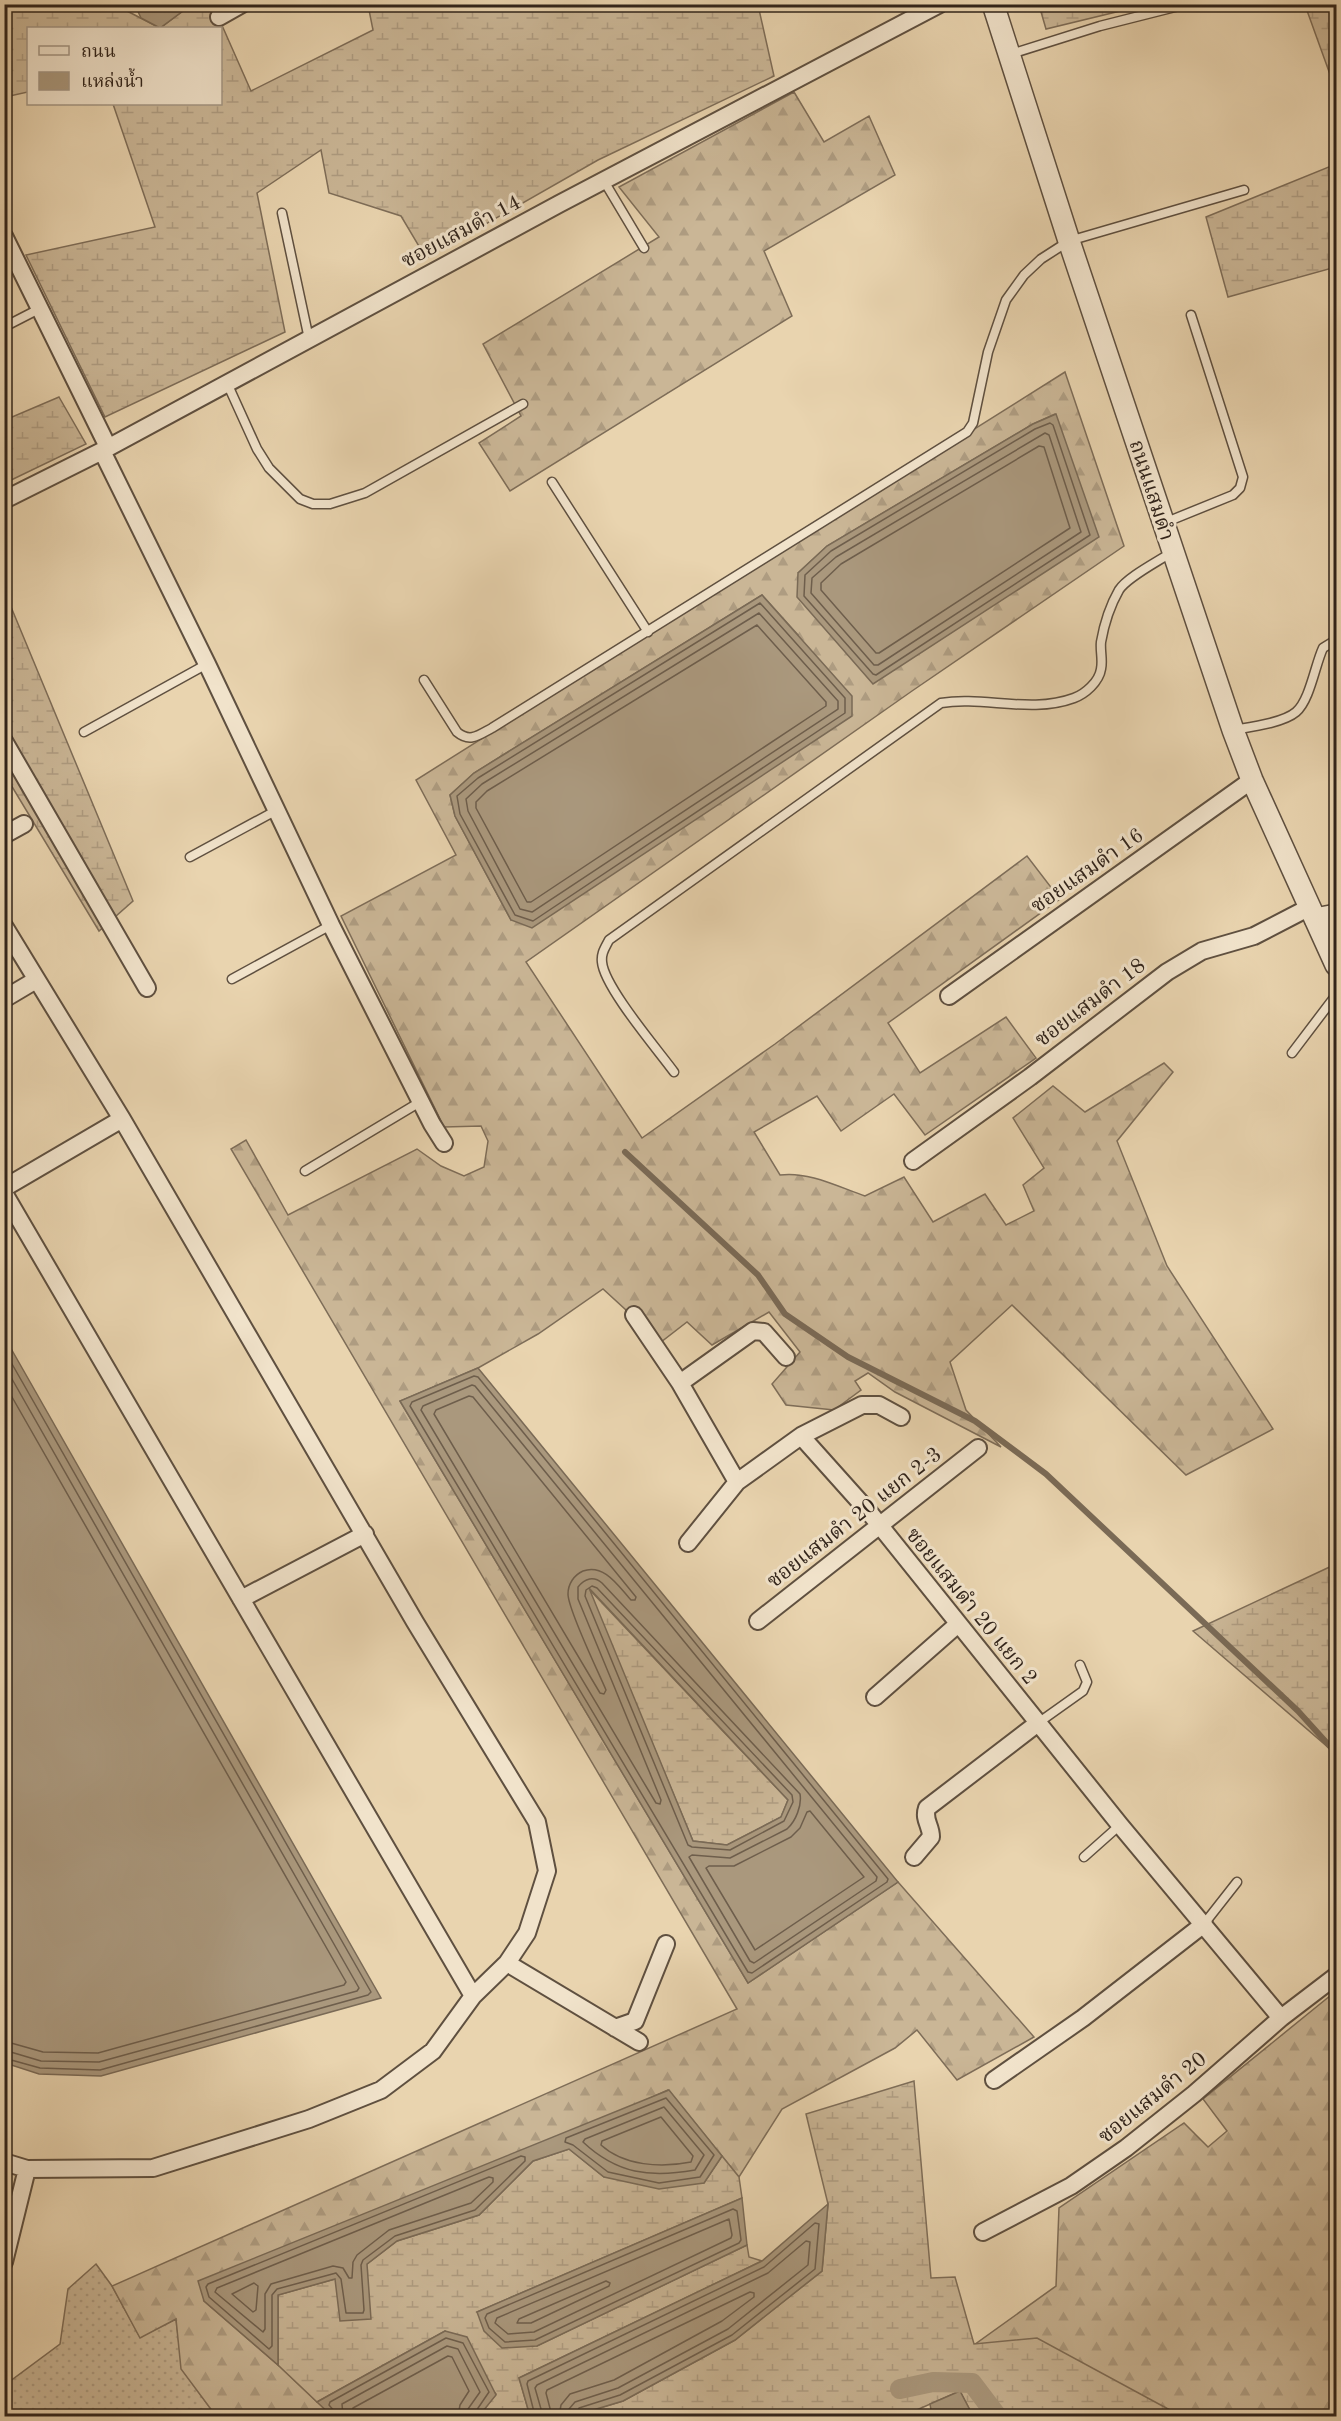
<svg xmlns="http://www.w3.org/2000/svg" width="1341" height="2421" font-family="'Old Standard TT','Noto Serif Thai',serif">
<defs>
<pattern id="grass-dots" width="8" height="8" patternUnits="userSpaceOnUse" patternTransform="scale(1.5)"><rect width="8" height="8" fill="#cab696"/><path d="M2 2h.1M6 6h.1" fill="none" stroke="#ae9c81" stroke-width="1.8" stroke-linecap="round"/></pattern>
<pattern id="forest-firs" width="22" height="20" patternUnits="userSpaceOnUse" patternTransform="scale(1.5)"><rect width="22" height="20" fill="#cab696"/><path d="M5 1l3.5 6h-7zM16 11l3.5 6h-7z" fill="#ae9c81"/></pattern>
<pattern id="wetland-marsh" width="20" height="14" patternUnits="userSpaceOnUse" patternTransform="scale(1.5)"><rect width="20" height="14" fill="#cab696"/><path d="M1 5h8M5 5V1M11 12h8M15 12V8" fill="none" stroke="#ae9c81"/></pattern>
</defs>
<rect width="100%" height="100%" fill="#e9d4af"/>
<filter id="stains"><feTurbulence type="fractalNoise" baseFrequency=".00333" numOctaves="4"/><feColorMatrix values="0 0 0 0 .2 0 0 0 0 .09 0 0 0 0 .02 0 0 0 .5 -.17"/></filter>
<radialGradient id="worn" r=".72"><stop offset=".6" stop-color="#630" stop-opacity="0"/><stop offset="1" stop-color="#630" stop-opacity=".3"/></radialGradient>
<path fill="url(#grass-dots)" stroke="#7e6d58" stroke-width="1.5" d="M96,2264L112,2286L140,2337L176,2319L182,2369L216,2416H5V2385L60,2344L68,2289Z"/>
<path fill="url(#forest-firs)" stroke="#7e6d58" stroke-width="1.5" fill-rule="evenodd" d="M794,92L824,142L869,116L895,175L764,251L792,316L510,491L479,443L521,416L483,344L659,237L619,187Z
M1065,372L1124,546L912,691L526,962L642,1138L775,1044L1027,856L1060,899L888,1023L920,1073L1006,1017L1036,1058L925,1135L894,1094L841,1131L817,1096L754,1132L780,1175C808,1171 839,1187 865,1196L904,1177L933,1222L985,1194L1006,1225L1034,1211L1023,1185L1044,1168L1013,1118L1053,1086L1085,1112L1164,1063L1173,1072L1117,1141L1167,1266L1273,1429L1186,1475L1012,1305L950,1362L966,1410L1001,1447L895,1392L868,1373L855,1381L861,1390L834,1410L786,1405L772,1384L800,1352L769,1312L712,1345L687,1322L661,1342L603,1289L538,1334L478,1368L400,1401L748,1983L898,1882L1034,2037L957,2080L917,2030L895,2048L782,2109L739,2177L668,2090L204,2301L278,2365L332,2416H216L181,2369L176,2319L140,2338L112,2286L737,2009L231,1149L246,1140L288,1215L417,1149L441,1166L464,1176L484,1167L488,1141L481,1126L444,1127L341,916L456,855L416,780ZM1055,414L1098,537L799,572L827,546L1033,424ZM762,595L798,635L511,920L455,816L450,795L474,773Z
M1336,1991V2416H1181L1118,2384L974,2345L1056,2286L1059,2208L1184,2123L1208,2147L1227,2131L1203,2099Z"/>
<path fill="url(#wetland-marsh)" stroke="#7e6d58" stroke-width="1.5" d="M28,4L119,5L127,11L160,28L191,5H213L251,91L373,30L368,5H758L774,76L598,160L426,258L401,216L329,193L321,150L257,193L285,332L105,417L26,255L155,227L113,104H220V28H28V92L5,97V12Z
M1039,5V4L1145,5L1046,29Z
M1305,5H1336V91Z
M1336,164V267L1228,297L1206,217Z
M59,397L86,444L5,483V420Z
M4,590L133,901L99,931L5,775Z
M1336,1564V1754L1193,1631Z
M587,1587L788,1800L781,1817L727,1845L693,1841Z
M914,2081L931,2278L955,2277L974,2344L1037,2338L1181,2416H973L960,2391L903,2416H573L623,2401L735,2340L822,2271L828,2204L806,2114Z
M569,2149L604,2177L704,2183L722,2156L739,2177L742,2198L477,2312L537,2346L747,2245L749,2257L762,2261L519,2378L530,2416H479L496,2394L445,2331L317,2402L278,2365V2295L335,2279L367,2264L397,2241L479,2215L533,2161Z"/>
<path fill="#aa987d" stroke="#7a6a56" stroke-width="1.5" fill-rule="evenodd" d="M135,5H191L160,28L141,18Z
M1056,414L1099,537L873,684L797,597L798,573L827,546L1033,424Z
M762,595L852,696V716L532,928L511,920L455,816L450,795L474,773Z
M5,1338L381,1998L101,2076L39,2074L5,2063Z
M478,1368L898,1882L748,1983L400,1401ZM589,1588L788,1800L781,1817L727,1845L693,1841Z
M669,2090L722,2156L704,2183L659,2189L604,2177L569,2149L533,2161L479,2215L397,2241L367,2264L371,2319L340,2321L335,2279L278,2295V2365L204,2301L198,2281Z
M742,2198L747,2245L537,2346L502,2348L484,2331L477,2312Z
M828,2204L822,2271L735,2340L623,2401L573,2416H530L519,2378L762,2261Z
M445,2331L467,2337L496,2395L479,2416H332L317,2402Z
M960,2391L973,2416H932L930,2404Z"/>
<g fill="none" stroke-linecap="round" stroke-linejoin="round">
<path stroke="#6e5e4c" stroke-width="1.5" d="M1050,423L1053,425L1090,535L876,675L873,674L804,596L805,575L831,551L1035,429Z
M1045,433L1049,435L1081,532L878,665H874L811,593L812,578L836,557Z
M1039,446L1044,447L1070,528L879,653H876L821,590V583L841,564Z
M760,603L845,698V713L533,921L515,915L460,814L457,796L478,778Z
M759,613L838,701V709L532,912L520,909L468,811L466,799L482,784Z
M757,625L826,702V706L531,902H527L476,808V802L487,791Z
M4,1350L371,1992L368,1995L100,2070L40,2068L4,2058
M4,1365L359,1988L357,1991L99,2062L41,2061L4,2050
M474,1376L478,1377L888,1879L887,1882L752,1973L748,1972L410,1406L412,1402Z
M4,1383L346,1982L344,1985L98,2053L43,2052L4,2041
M472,1385L475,1386L877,1877L876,1881L754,1963L750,1961L689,1857L692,1855L730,1858L787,1829C796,1821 802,1805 800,1794L602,1583C594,1576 585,1578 578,1587V1599L661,1800L660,1804L656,1803L421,1410L423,1406Z
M469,1396L473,1397L636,1597L635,1600H631C619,1587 604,1563 583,1571C574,1575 568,1584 568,1594C568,1610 598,1671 606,1690L604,1694L600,1693L434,1414L436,1410Z
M592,1586L597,1588L792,1795L793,1802L784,1821L730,1850L692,1847L688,1845L585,1596L586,1590Z
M810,1811L864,1877L755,1950L706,1868L709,1866H734L791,1837L800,1828L807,1812Z
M666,2098L714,2155L700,2177L659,2183L608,2172L573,2145L565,2142L566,2138Z
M664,2107L704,2155L695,2170C650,2178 617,2174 583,2142L585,2139Z
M661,2117L693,2156L691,2162C661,2168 624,2166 601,2145L602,2141Z
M521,2156L525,2157V2161L475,2210L395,2236L363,2260L361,2265L364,2310L363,2313H346L341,2279L336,2273L277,2289L272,2295V2346L269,2349L209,2297L206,2287L208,2284Z
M489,2177L493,2178V2182L471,2203L389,2230L357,2255L353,2262L352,2278H349L343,2268L333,2266L271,2284L265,2294V2329L263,2332L215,2292L217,2288Z
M733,2209L737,2211L741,2240L739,2243L535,2340L505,2342L489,2328L485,2318L487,2314Z
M729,2219L732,2235L731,2238L534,2332L508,2334L495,2323L497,2318Z
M606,2281L610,2283L609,2286L531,2323H517L519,2319Z
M254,2283L258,2286L256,2310L253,2312L232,2294Z
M335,2416V2412L329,2405L330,2402L446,2338L463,2343L489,2392L476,2411L475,2416
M343,2416L342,2404L447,2346L458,2349L480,2392L468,2409L467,2416
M352,2416L353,2408L448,2356L452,2357L469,2391L460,2405L458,2416
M535,2416L527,2384L528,2381L764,2267L815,2223L819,2224L815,2269L732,2335L620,2395L579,2408L575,2416
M543,2416L535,2388L537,2385L768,2273L806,2241L810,2242L808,2265L728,2329L618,2388L575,2402L569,2409L568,2416
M552,2416L546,2393L547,2390L750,2292L754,2293V2297L722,2321L614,2380L570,2394L561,2405L559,2416"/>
<path stroke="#7a6a56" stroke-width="6" d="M625,1152L758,1275L785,1314L848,1357L975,1421L1046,1474L1298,1711L1336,1753"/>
<path stroke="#aa987d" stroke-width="20" d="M900,2389L933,2382L972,2383L997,2416"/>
<defs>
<path id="service" d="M1011,54L1100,26L1187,4
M604,181L644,248
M282,213L309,339
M4,327L39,309
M227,383L257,449L269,468L300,499L313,504H330L365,493L523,404
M552,482L648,632
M1164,523L1233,495L1240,488L1243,477L1191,315
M424,680L457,732C470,743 479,735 492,728L967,432L973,423L988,352L1006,300L1024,275L1041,259L1069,241L1244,190
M1233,730C1250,727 1283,723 1296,712C1310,700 1315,665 1323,648L1336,640
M84,732L207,664
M190,857L277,810
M232,979L331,925
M1292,1053L1336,995
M674,1072C658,1050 604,987 602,962C601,953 605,948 609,940L941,703C984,696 1031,714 1074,698C1085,694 1099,682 1101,669C1103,660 1100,651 1101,642C1104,625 1111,604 1119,590C1127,577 1159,561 1172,552
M305,1171L420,1102
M1038,1723L1083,1691L1087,1682L1080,1665
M1084,1857L1120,1825
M1204,1924L1237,1882"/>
<path id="minor" d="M219,17L242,4
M4,236L108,447
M102,451L207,664L331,925L432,1124L444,1143
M4,500L102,451L559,204L940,4
M4,741L147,988
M4,835L24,824
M4,926L122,1119L415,1622L537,1822L547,1871L527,1933L507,1963L473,1996
M949,996L1252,780
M4,999L36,980
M913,1161L1030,1077L1167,972L1202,951L1254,936L1310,907
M4,1188L122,1119
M4,1193L473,1996L433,2051L381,2090L309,2119L153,2168L27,2169L4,2162
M634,1315L680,1383L737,1482L801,1436L869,1512L1120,1825L1281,2018
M680,1383L753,1331L764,1332L786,1357
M801,1436L862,1405H879L901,1417
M688,1543L737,1482
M241,1599L365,1534
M758,1621L978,1448
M875,1697L958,1624
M914,1857L931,1837C931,1825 923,1820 927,1808L1038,1723
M507,1963L639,2042
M615,2028L635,2021L666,1944
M994,2080L1083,2018L1204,1924
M983,2232L1071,2186L1126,2148L1194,2094L1281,2018L1336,1976
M4,2262L27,2169"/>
<path id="tertiary" d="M993,4L1069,241L1233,730L1252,780L1336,965
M1315,919L1336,915"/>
</defs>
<use href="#service" stroke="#5f5040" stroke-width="11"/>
<use href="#minor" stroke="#5f5040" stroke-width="20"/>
<use href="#tertiary" stroke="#5f5040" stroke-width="24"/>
<use href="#service" stroke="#f1e3cb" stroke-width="8"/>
<use href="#minor" stroke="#f1e3cb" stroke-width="16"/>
<use href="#tertiary" stroke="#f1e3cb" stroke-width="21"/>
</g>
<g text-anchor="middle" stroke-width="6" stroke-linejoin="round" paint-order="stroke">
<g font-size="21" fill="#31241b" stroke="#f1e3cb">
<text transform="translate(461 231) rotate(-28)" y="7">ซอยแสมดำ 14</text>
<text transform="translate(1152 490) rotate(72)" y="7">ถนนแสมดำ</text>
<text transform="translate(1087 870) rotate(-35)" y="7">ซอยแสมดำ 16</text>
<text transform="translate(1090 1002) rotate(-37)" y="7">ซอยแสมดำ 18</text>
<text transform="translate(854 1517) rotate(-38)" y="7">ซอยแสมดำ 20 แยก 2-3</text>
<text transform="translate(972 1606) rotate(51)" y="7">ซอยแสมดำ 20 แยก 2</text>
<text transform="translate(1152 2097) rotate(-39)" y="7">ซอยแสมดำ 20</text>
</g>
</g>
<rect width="1341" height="2421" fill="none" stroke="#e9d4af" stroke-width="24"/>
<rect x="6" y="6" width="1329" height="2409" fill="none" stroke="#31241b" stroke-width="3"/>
<rect x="12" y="12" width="1317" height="2397" fill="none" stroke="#31241b" stroke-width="1.5"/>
<rect x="27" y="27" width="195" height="78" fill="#f1e3cb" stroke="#a49785" stroke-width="1.5"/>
<rect x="39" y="46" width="30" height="9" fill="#f1e3cb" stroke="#a49785" stroke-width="1.5"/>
<text x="81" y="57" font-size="18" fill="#31241b">ถนน</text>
<rect x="39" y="72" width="30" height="18" fill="#aa987d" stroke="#a49785" stroke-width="1.5"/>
<text x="81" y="87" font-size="18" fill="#31241b">แหล่งน้ำ</text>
<rect width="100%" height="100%" filter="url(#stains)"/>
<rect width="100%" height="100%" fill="url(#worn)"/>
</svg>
